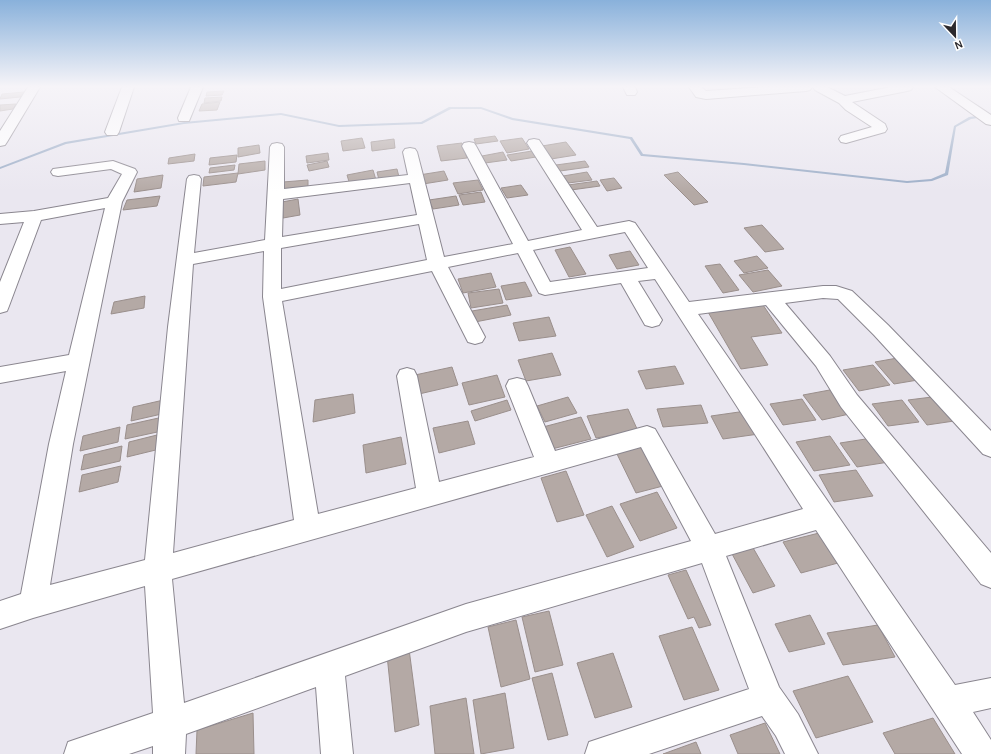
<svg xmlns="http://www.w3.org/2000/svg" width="991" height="754" font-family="Karla,sans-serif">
<rect width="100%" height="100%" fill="#eae7f0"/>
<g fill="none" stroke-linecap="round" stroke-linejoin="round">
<path fill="#9badc7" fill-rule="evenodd" d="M449,107H481L513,118L631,137H632L643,154L744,163L907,181L931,179L945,173L954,126L969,117L991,114V116L971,119L956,127L948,175L932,181L907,183L744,165L642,156H641L630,139L512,120L481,109H451L422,124L339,127L281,115L184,124L66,144L0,169V167L65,142L184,122L281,113L339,125L421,122Z"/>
</g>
<path fill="#b4a9a5" stroke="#9a8f8c" d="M224,91L222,95L206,96L207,92Z
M24,92L20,97L0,99L2,94Z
M222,97L221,101L204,103L205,98Z
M220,102L217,110L199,111L202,104Z
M16,104L13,109L0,111V105Z
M495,136L498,141L476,144L474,139Z
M362,138L365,148L343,151L341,141Z
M522,138L529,149L507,153L500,141Z
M394,139L395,148L372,151L371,142Z
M566,142L576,155L551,159L542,146Z
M462,143L467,158L441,161L437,146Z
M259,145L260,153L238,157V148Z
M532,151L536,157L511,161L507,155Z
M503,152L507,160L485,163L482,156Z
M328,153L329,160L307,163L306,156Z
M195,154L194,161L168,164L169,158Z
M237,155L236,162L209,165L210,158Z
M265,161V170L238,174L239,164Z
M327,161L329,167L309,171L307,165Z
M585,161L589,167L560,171L556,165Z
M235,165L234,170L209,173L210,168Z
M397,169L399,177L379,180L377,172Z
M373,170L376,180L350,185L347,175Z
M444,171L448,180L423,184L419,175Z
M587,172L592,180L568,183L563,176Z
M678,172L708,202L694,205L664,175Z
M238,173L236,182L203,186L204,177Z
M163,175L161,188L134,192L137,179Z
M614,178L622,188L607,191L600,180Z
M308,180V188L285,190L283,182Z
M478,180L483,190L458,194L453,183Z
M597,181L600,186L571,190L568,185Z
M521,185L528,195L507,198L501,188Z
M481,192L485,202L463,205L459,195Z
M160,196L157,206L123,210L127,200Z
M456,196L459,205L433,209L429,200Z
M298,199L300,215L283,218L282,202Z
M762,225L784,249L765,252L744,228Z
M570,247L586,274L569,277L555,250Z
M630,251L639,265L617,269L609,255Z
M757,256L768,268L744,273L734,261Z
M720,264L739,290L723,293L705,266Z
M768,270L782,286L753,292L739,275Z
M491,273L496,287L463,293L458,279Z
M525,282L532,296L506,300L501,286Z
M499,289L503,303L471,308L468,293Z
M145,296L144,308L111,314L114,302Z
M507,305L511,315L475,322L472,311Z
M763,305L782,333L751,337L768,365L741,369L708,312Z
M549,317L556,336L519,341L513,323Z
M552,353L561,375L526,381L518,360Z
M903,357L924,379L894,384L875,362Z
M873,365L890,385L859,391L843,370Z
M675,366L684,384L646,389L638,371Z
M452,367L458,385L419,394L415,375Z
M497,375L505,397L469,405L462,383Z
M835,389L854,413L822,420L803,395Z
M353,394L355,413L313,422L315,400Z
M940,396L961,420L927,425L908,400Z
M568,397L577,413L545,422L537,406Z
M168,399L166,413L131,421L133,407Z
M802,399L816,420L783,425L770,404Z
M507,400L511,410L475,421L471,411Z
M902,400L919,422L888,426L872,404Z
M701,405L708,423L663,427L657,409Z
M628,409L638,431L596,438L587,416Z
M746,411L759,434L723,439L711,416Z
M163,417L162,431L125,439L127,425Z
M581,417L591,439L552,449L543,427Z
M468,421L475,444L439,453L433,428Z
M120,427L118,442L80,451L83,436Z
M165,433L164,448L127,457L129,442Z
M830,436L850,465L814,471L796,442Z
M401,437L406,464L366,473L363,445Z
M872,438L889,462L857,467L840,443Z
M641,445L663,486L636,493L616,452Z
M122,446L120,461L81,470L84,455Z
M121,466L118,482L79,492L82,475Z
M856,470L873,496L834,502L819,475Z
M566,471L584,515L557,522L541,478Z
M657,492L677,528L640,541L620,504Z
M612,506L634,547L607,557L586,515Z
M819,533L838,563L801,573L783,542Z
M752,546L775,586L753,593L731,552Z
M686,570L711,625L699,628L694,617L688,619L668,575Z
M549,611L563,665L535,672L522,617Z
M810,615L825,644L789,652L775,624Z
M516,620L530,679L501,687L488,627Z
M878,625L895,657L843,665L827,633Z
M692,627L719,690L684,700L659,636Z
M409,649L419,725L395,732L387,655Z
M613,653L632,707L595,718L577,663Z
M552,673L568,735L548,740L532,678Z
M848,676L873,722L816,738L793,691Z
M505,693L514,748L481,754L473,700Z
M466,698L474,754H435L430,706Z
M253,713L254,754H196L197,730Z
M933,718L955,754H895L883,733Z
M765,723L780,754H738L730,735Z
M696,742L701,754H663Z"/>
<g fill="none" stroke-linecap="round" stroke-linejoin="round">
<defs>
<path id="minor" d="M28,87H40L7,142L5,145L0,146V131Z
M122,87H134L119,132L117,135H107L105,132Z
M191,87H203L189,121H179L178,118Z
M623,87H635L637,92L635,95H627Z
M689,87H701L706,91L765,87H812L810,90L806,91L706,99L696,97Z
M813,87H827L845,96L891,87H913L911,90L907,91L852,102L885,124L887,129L885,132L846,143L841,142L839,139L841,136L872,127L846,110L839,103L815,90Z
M534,139L539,140L597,227L629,221L635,223L689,302L823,286H836L852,291L888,325L991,431V457L983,454L874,335L838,299L823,298L785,303L830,356L857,395L991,553V588L981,584L841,407L816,366L766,305L698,314L955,685L991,678V708L973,712L991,740V754H962L816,530L726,556L779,687L798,714L818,754H785L776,736L762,716L649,754H585L589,742L601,738L749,689L702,563L466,632L345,676L353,754H321L316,687L186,734L185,754H153V746L129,754H64L68,742L153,713L145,586L33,618L0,629V601L21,594L49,444L66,371L0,383V367L69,355L105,208L41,220L9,306L7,311L0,313V282L24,222L0,224V214L34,211L108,198L122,174L111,169L58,176L53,175L51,172L53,169L113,161L135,169L137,172L122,202L73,444L50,585L145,560L168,327L187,179L189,176L194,175L199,176L201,179L194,253L265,240L270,147L272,144L277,143L282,144L284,147V189L408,175L403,152L405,149L410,148L415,149L417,152L444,257L513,244L462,146L464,143L469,142L474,143L476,146L528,241L582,230L527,143L529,140ZM410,183L417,215L282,237L283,199ZM419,224L427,260L281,289V248ZM625,232L648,268L550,282L533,250ZM264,251L263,297L294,520L173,553L193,264ZM518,253L539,293L545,295L621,283L645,325L652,327L659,325L662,320L638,281L655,279L803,509L715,534L655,429L647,426L555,451L528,386L525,380L517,378L509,380L506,386L534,457L439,482L417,376L414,370L407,368L400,370L397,376L416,488L318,514L282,301L432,271L468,342L475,344L482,342L485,337L448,267ZM641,447L691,541L466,604L184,703L172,579Z"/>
<path id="tertiary" d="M935,87H949L991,115V125L986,124Z"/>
</defs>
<use href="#minor" stroke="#8a868f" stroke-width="2"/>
<use href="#tertiary" stroke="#8a868f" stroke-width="2"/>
<use href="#minor" fill="#fff" fill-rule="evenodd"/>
<use href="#tertiary" fill="#fff" fill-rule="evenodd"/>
</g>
<linearGradient id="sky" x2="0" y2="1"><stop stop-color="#89b1db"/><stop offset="0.45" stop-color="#f6f4f8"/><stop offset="1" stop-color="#f6f4f8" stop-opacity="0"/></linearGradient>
<rect width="991" height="192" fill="url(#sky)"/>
<g transform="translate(955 36) rotate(158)" stroke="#ffffff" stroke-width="3" paint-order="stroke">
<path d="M0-3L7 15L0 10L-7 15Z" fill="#2b292d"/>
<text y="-6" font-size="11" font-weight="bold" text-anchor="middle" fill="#2b292d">N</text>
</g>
</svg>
